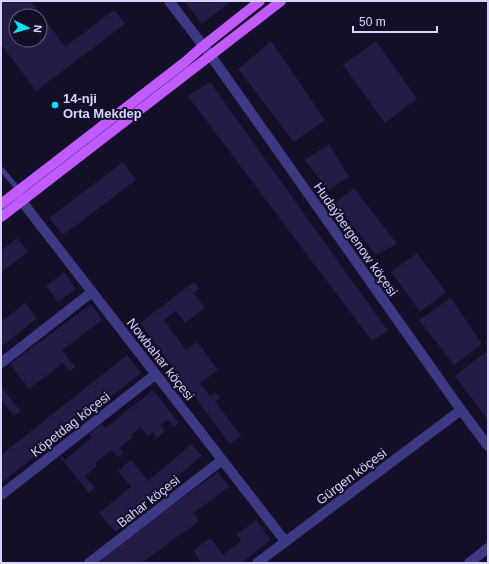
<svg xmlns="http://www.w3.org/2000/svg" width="489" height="564" font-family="Arial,sans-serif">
<rect width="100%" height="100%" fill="#130f26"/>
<path fill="#241b47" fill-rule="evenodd" d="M1,1H31L65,47L114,10L125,24L36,91L1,44ZM16,16H40V40H16Z
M184,1H231L202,24Z
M271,41L325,120L294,142L238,69Z
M376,41L417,99L385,123L343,65Z
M210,82L388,331L372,341L188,96Z
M329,144L349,177L328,190L305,160Z
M123,162L136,180L63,235L49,218Z
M354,188L397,244L376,255L335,203Z
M17,238L28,252L1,272V251Z
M417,253L446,292L420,312L391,272Z
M64,272L76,289L58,302L46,286Z
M194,282L199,289L194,293L205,308L185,323L176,311L164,320L186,350L197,342L218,370L200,383L210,396L215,392L220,398L215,401L241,436L230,444L140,323Z
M451,298L482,344L454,365L419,320Z
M25,303L37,318L1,347V322Z
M91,304L102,320L62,350L75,367L69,371L63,363L29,389L10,364Z
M488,350V420L455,376Z
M127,355L141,373L1,483V455Z
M1,386L20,411L14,416L3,402L1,403Z
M153,390L179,423L173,427L168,420L160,425L165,431L157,438L153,432L148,436L141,427L131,435L133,437L119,448L123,453L117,457L112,450L96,462V467L85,476L95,488L89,493L60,457L62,456L65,460L92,438L89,434L102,424L105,428Z
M192,444L202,456L132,513L135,517L115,532L99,513L131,487L118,471L131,460L148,481Z
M218,472L229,487L193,513L199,521L143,562L144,563H98L125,540Z
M256,520L271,540L241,563H201L193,551L210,538L223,555L241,541L237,534Z"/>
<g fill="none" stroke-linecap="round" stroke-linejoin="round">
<path stroke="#3d3a85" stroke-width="5" d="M1,169L19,190"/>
<path stroke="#3d3a85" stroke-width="10" d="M169,1L211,56L461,410L488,446
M17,195L285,541
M1,363L92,292
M1,495L156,374
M89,563L222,460
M257,563L461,410"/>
<path stroke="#3d3a85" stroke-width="10" d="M469,563L488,548"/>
<path stroke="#c25bff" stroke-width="10" d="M1,204L185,62L202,47L260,1
M1,217L281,1"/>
</g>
<circle fill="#00e5ff" stroke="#130f26" stroke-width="1.5" cx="55" cy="105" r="4"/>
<g text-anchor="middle" stroke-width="4" stroke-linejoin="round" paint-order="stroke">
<g font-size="13" font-weight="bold" fill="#d9d4ff" stroke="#130f26" text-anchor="start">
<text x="63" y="103">14-nji<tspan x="63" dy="15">Orta Mekdep</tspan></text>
</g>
<g font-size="13" fill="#d9d4ff" stroke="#130f26">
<text transform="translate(356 239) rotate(55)" y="5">Hudaýbergenow köçesi</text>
<text transform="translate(161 359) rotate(52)" y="5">Nowbahar köçesi</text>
<text transform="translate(70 424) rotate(-38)" y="5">Köpetdag köçesi</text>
<text transform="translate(351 476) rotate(-37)" y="5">Gürgen köçesi</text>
<text transform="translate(148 501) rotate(-38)" y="5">Bahar köçesi</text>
</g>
</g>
<rect width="489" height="564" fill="none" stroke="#d9d4ff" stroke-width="4"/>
<g transform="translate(28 28) rotate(95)"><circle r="19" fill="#130f26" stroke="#625e7d"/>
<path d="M0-3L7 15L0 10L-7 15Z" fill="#00e5ff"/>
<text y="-6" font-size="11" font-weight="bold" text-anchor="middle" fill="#d9d4ff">N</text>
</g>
<path d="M353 26v6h84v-6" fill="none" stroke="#d9d4ff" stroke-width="2"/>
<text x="359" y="26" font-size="12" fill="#d9d4ff" stroke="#130f26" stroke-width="3" paint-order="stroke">50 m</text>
</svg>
